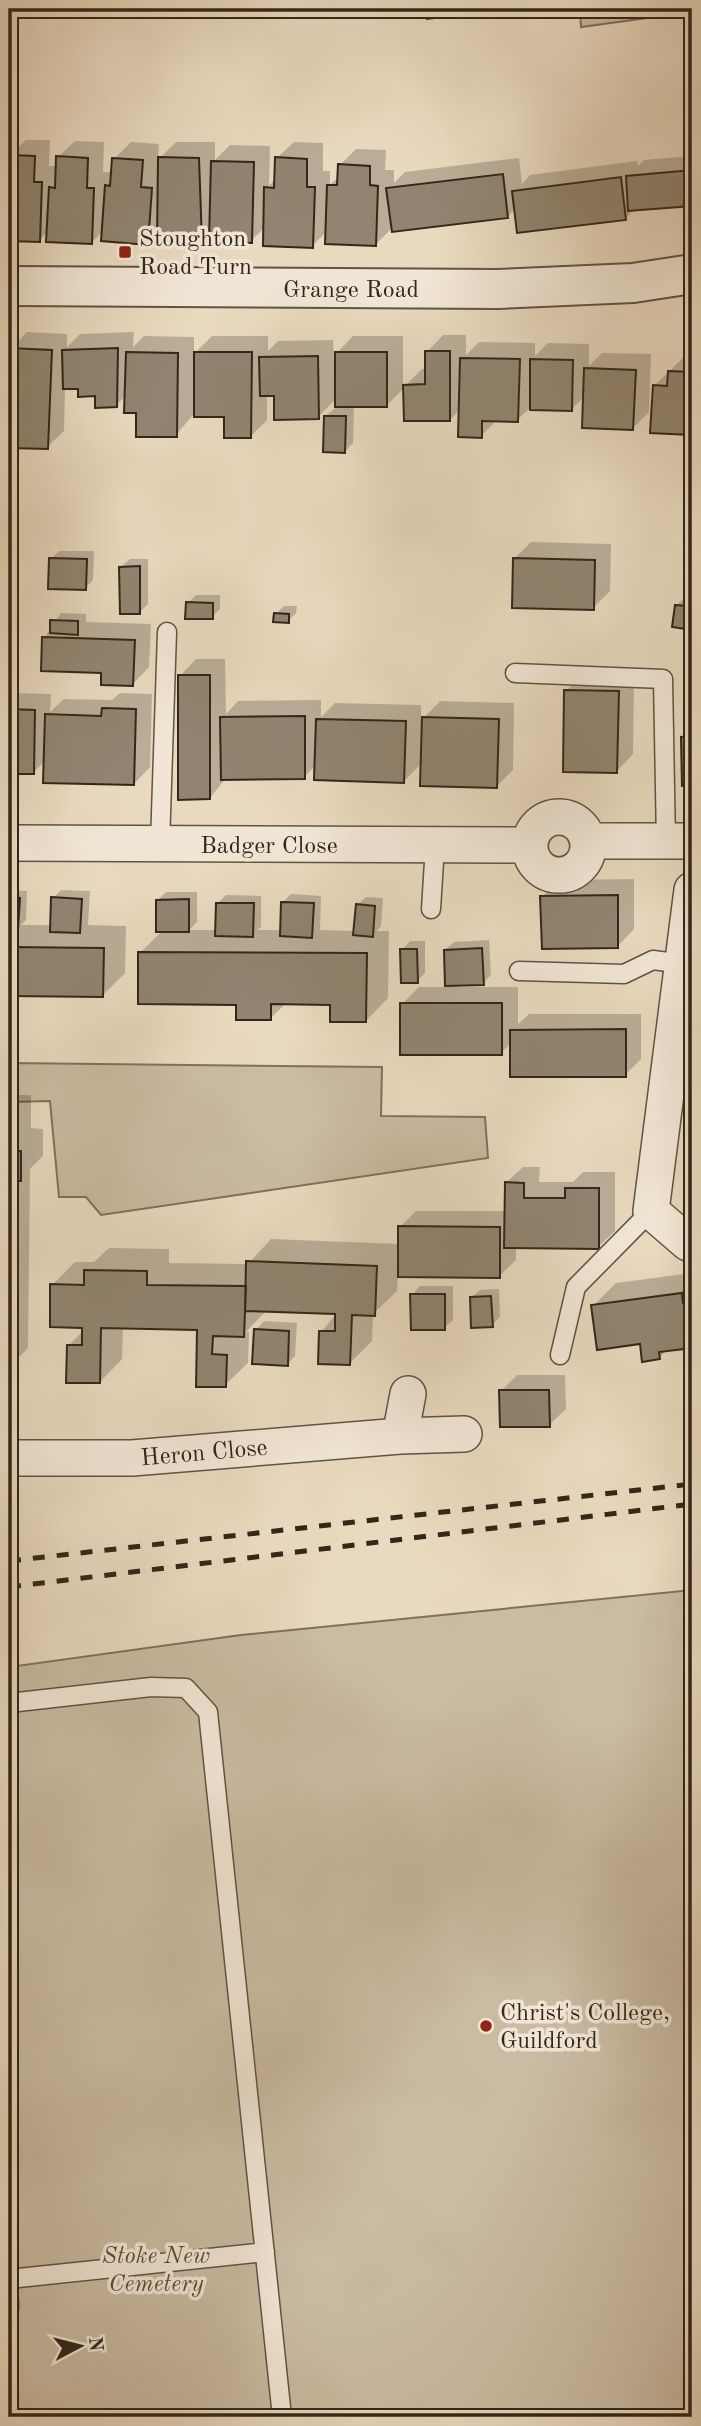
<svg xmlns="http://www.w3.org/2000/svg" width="701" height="2426" font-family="'Old Standard TT',serif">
<rect width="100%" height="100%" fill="#e9d9bf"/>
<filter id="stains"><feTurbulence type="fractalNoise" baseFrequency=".00286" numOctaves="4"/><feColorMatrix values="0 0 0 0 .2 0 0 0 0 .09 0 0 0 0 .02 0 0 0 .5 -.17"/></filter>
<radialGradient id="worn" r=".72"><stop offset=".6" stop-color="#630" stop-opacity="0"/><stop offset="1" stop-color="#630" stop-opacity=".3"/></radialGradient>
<path fill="#cabba3" stroke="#7e715e" stroke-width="2" d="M580,9H692V12L581,27Z
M9,1063L382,1067L381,1116L485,1117L488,1158L101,1215L86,1197H59L50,1101L9,1102Z
M692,1590V2417H9V1667L241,1635Z"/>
<path fill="#0003" d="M26,140H50L49,166H58V157L75,141L104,142L103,172H113L114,159L131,142L159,144L158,160L176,142H215V160L230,145L270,146L269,186L276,178L277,158L294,142L323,143V171H330V185L339,176L340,165L356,149L386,150L385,170H394V183L405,172L519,158L522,184L530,175L637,161L638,166L644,160L692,156V205L635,209L626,218L516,208L507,217L393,227L376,244L327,231L312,246L265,227L251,241L211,231L201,241L159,231L147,243L104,230L92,242L49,231L39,240L9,239V156Z
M27,332L67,334V347L80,334L134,332L133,347L144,336L194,337V354L212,336H268V351L278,341L333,340L334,356L353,336H403V388L422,369H427V352L443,335H466V355L479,342L535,343V356L548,343L589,344V366L602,353L651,354L649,412L632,429L585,396L572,409H529L517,420H497L481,436L461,408L450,420L405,387L386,406H354L353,443L345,451L325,416L336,408V399L318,417L276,395H267V420L251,436L226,415H193L176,435L138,412L127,395L116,405L79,387L65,388L64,431L47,447L9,446L11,349Z
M686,355H692L691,434L654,386Z
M531,542L611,544L610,591L593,608L514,559Z
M59,551H94L93,580L85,588L51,559Z
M130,559H148V604L140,612L121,567Z
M196,595H220V609L212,617L188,603Z
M685,597L692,598V620L686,627L677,605Z
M284,606H297L296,613L288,621L276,614Z
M61,613L86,614V622L151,624L149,667L133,684L44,638Z
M196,659H225L226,714L238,701L321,700V717L335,703L421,705V721L440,701L514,703L513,770L497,786L423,762L403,782L316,765L304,777L226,778L210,798L180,676Z
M582,674L634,676L633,754L617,771L566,691Z
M9,693L51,694L50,712L64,699L112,700L120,693L152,694L150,767L134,784L46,760L33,773L9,772Z
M692,728V784H684L683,737Z
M634,879V929L618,946L542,897L559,880Z
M9,890L27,891L26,920L21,925H52L53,898L61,890L90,891L88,925L126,926L125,973L103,995H9Z
M166,892H197V922L189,930H217V904L226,895L261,896V927L257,930H282L283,902L291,894L321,896L320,930L355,931L357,905L366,897L383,898L381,926L377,931H389L388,998L366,1021L332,1003H286L271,1018L140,953L163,930L158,900Z
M489,940L491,975L483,983L458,984V987H518V1024L529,1014H641V1059L625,1075L512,1042L501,1053L402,1004L419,987H447L445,950L454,942Z
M410,941H425V973L417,981L402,950Z
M9,1095H31V1128L43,1129V1156L30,1169L28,1348L9,1367Z
M523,1167H540L539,1182H573L583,1172H615V1231L598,1247H516V1260L499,1276H398L397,1291L373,1314L372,1341L349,1364L321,1332L337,1313L267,1310L246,1332H249L248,1363L225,1385L198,1328L123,1327L122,1359L100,1382L68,1346L84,1330L52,1285L75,1262H94L109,1248L169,1249V1263L248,1264L271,1239L400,1244V1227L416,1211H506V1183Z
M692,1273V1346L668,1349L659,1358L593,1306L616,1283Z
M420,1286H453V1320L444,1328L412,1295Z
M499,1289L500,1317L492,1325L471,1298L480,1290Z
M264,1321L297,1323L295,1356L287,1364L256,1330Z
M517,1375H565L566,1409L549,1425L501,1391Z"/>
<path fill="#918470" stroke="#31271a" stroke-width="2" d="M426,9H467V14L427,19Z
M9,155L35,156L34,182H42L40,242L9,241Z
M56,156L88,158L87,188H94L92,244L46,242L49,187L55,188Z
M158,157L199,158L202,243L157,242Z
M275,157L307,159V187H315L313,248L263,246L264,187L274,188Z
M112,158L143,160L141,187L152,188L148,245L101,241L105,185L110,186Z
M211,161L254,162L252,243L209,242Z
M338,164L370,166V185L378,186L376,246L325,244L327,185H337Z
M692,170V206L628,211L626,176Z
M503,174L508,218L392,232L386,188Z
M621,177L626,220L517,233L512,191Z
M9,348L52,350L48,449L9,448Z
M118,348L117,407L95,408V396L78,397V389H63L62,350Z
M425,351H450V421H404L403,385L425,384Z
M126,352L178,353L177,437H136V413H124Z
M194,352H252L251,438H224V417H194Z
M335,352H387V407H335Z
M318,356L319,419L274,420V396H260L259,357Z
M460,358L520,359L518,422L482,421V438L458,437Z
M530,359L573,360L572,411L530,410Z
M584,368L636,370L633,430L582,428Z
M668,371L692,372L691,435L650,433L653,385L667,386Z
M324,416H346L345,453L323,452Z
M49,558L87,559L86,590L48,589Z
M513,558L595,560L594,610L512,608Z
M140,566V614H120L119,567Z
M186,602L213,603V619H185Z
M675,605L688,606L686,629L672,627Z
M274,613L289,614V623L273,622Z
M50,620L78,621V635L50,633Z
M42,637L135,640L133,686L101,685V673L41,671Z
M178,675H210V799L178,800Z
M564,690L619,691L617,773L563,772Z
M102,708L136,709L134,785L43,783L45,714L101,716Z
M9,709L35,710L34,774H9Z
M305,716V779L221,780L220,717Z
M422,717L499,719L497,788L420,786Z
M316,719L406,721L404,783L314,780Z
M692,736V785L682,786L681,737Z
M618,895V948L542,949L540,896Z
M51,897L82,899L80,933L50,932Z
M9,898H20L18,930L9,929Z
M189,899V932H156V900Z
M281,902L314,903L312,938L280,936Z
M216,903H254L253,937L215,936Z
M356,904L375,906L373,937L353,935Z
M9,947L104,948L103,997L9,996Z
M482,948L484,985L445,986L444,950Z
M400,949H417L418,983H401Z
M138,952L367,953L366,1022H330V1005L271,1004V1020H236V1005L138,1004Z
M400,1003H502V1055H400Z
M626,1029V1077H510V1030Z
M9,1127V1151H21V1181H9Z
M505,1182L524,1183V1198H565V1188H599V1249L504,1248Z
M398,1226L500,1227V1278L398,1277Z
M246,1261L377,1266L375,1316L352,1315L350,1365L318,1364L319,1331H335V1314L245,1311Z
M84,1270L147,1271V1285L246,1286L244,1337L213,1336L212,1354L227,1355L226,1387H196L197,1330L101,1328L100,1383H66L67,1345H82V1328L50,1327V1284L84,1285Z
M682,1293L683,1303L692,1302V1348L659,1352L660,1359L642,1362L640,1344L597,1350L591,1305Z
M410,1294H445V1330H411Z
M491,1296L493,1327L471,1328L470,1297Z
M254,1329L289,1331L288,1366L252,1364Z
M499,1390H549L550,1427H500Z"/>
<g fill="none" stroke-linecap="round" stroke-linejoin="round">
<defs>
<path id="service" d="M515,673L663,679L666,843
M160,844L167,632
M431,909L435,846
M519,971L624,974L653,960L683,964
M560,1355L576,1287L651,1211
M9,1703L151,1687L186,1688L208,1712L282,2417
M9,2279L265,2252
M9,2300V2309"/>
<path id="minor" d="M530 846a29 29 0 1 1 58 0a29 29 0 1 1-58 0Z
M588,841H692
M9,843L530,845
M688,1243L651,1211L692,890
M400,1436L408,1394
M9,1458H132L400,1436L464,1434"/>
<path id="tertiary" d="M9,286L498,289L633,283L692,274"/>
</defs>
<use href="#service" stroke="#5f5443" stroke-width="21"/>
<use href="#minor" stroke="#5f5443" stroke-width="38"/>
<use href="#tertiary" stroke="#5f5443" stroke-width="42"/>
<use href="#service" stroke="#f1e6d5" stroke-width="18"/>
<use href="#minor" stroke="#f1e6d5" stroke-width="35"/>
<use href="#tertiary" stroke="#f1e6d5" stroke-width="38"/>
<path stroke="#31271a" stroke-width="5" stroke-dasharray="12 12" stroke-linecap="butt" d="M9,1561L692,1484
M9,1587L692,1504"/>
</g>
<g fill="#8f2418" stroke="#f1e6d5" stroke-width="2.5">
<rect x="118" y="245" width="14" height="14" rx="3.5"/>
<circle cx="486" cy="2026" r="7"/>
</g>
<g text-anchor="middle" stroke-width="7" stroke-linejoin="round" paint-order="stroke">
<g font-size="24" fill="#31271a" stroke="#f1e6d5" text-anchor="start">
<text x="139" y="246">Stoughton<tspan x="139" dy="28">Road Turn</tspan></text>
<text x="500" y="2020">Christ's College,<tspan x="500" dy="28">Guildford</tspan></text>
</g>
<g font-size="24" fill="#31271a" stroke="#f1e6d5">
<text x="351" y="297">Grange Road</text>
<text x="269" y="853">Badger Close</text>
<text transform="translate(204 1452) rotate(-5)" y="8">Heron Close</text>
</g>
<g font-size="24" font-style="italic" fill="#574c3c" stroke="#f1e6d5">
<text x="156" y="2263">Stoke New<tspan x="156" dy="28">Cemetery</tspan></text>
</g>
</g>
<rect width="701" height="2426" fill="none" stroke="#e9d9bf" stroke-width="35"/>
<rect x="10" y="10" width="680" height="2405" fill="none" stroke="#31271a" stroke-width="3.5"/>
<rect x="18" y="18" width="666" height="2391" fill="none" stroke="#31271a" stroke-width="2"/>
<g transform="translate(80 2346) rotate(83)" stroke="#f1e6d5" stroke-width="5" paint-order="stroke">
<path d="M0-5L12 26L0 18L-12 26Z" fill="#31271a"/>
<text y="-10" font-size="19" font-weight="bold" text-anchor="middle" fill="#31271a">N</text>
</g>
<rect width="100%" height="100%" filter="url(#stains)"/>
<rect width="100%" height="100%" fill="url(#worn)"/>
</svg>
